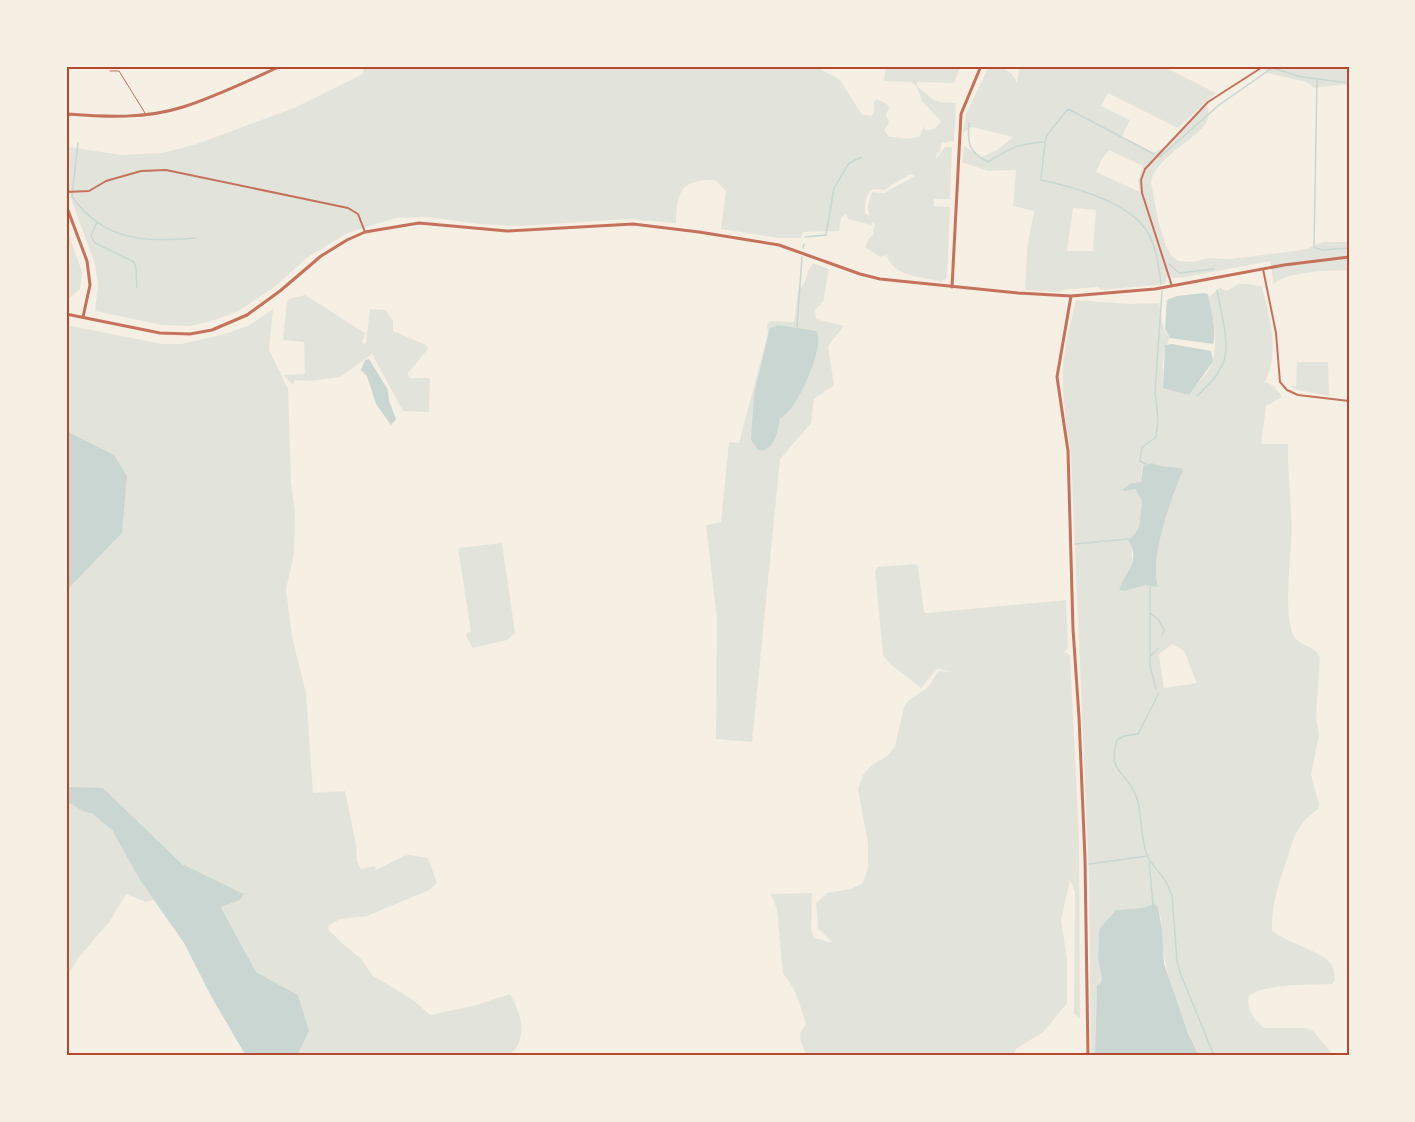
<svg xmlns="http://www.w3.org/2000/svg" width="1415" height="1122" font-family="Signika,sans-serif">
<rect width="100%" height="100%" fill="#f6efe4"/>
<path fill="#e2e4dc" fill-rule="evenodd" d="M364,66H815L840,80L862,115L872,116L874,112V101L877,99L887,104L889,109L886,115L889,123L884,130L889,137C901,137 910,141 920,136L924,126L925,130C932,131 938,127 941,121L922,101L917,87L912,82L884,81L886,66H961L954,83L917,82V86L931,98L939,102L956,103L954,141L941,143L940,151L936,155V159L945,147H952L950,199H934V206L950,207L947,276L946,279L941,281C924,278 891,276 887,255L880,257L865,247L869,238L874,234L873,232L875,224L873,221L871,225L848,219L846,214L841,218L839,231L803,232L801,238H778L721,229L726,191L715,180C681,180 677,190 676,223L629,219L520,226L479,224L428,217L395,218L348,233L308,257L273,288L239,311L215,320L190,326L162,325L95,311L98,283L94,261L66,186L69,147L121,155L162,153L197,144L294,108L363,74ZM910,174L915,176L884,193L872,192L868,206L869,216L865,213C865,203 865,195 873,189L884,190Z
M989,66C1002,66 1012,70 1017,83L1020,66H1162L1216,93L1178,128L1108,93L1101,106L1130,120L1121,138L1153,153L1173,142L1182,128L1207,106C1210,114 1209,119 1204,126C1189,143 1156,159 1151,182L1158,220L1166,246L1171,255L1178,261L1194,262L1208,258L1229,259L1296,251L1309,248L1323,242H1349V271C1334,269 1284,272 1274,284L1270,261L1181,278H1167L1165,284L1101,290L1098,287L1062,290L1059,292L1025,290L1027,249L1034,211L1013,206L1016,170L988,171L962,162L964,146L982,157L997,150L1013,137L972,127L963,133L966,114ZM1109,150L1143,166L1138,180L1140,192L1096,172L1102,159ZM1073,208L1096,210L1093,251H1067Z
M1272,66H1349V84L1314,88L1306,82L1267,73L1264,69Z
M66,227L82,272L80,289L66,301Z
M813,263L829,269L823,302L815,310L816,319L844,326L828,346L834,385L814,399L811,423L780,459L752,742L716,739L717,619L706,525L721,522L729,442L739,443L768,333L767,324L771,321L794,322L798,291L805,282L808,271Z
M1238,284H1249L1262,287C1270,319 1280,351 1265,382L1274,386L1282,397L1266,406L1261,444H1288C1287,477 1293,509 1291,542C1290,564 1284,614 1293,634C1298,646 1314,645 1320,657L1316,717L1319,735L1311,775L1319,804L1318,809C1298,823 1293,838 1287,859C1278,886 1272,902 1272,931C1286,942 1324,952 1332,965C1334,969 1334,975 1335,980L1332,984C1312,985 1264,983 1249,996C1246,1008 1254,1020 1264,1028H1306L1313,1031L1334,1056H1199C1184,1023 1166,981 1163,945C1162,933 1163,913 1155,904L1142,908L1116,910L1100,928L1099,932L1098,958L1102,979L1100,984L1097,985L1095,1056H1091L1089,875L1071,456C1068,427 1061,398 1063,369C1064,346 1071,322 1076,300L1128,304L1159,303C1163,318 1160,327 1170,338C1161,353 1163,371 1163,387L1191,391C1198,383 1211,371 1213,360C1218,340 1213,316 1209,297L1220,288L1226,291ZM1152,463L1160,466L1181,468L1183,471C1171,500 1149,556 1158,586L1146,585L1119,590L1130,571L1132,560L1131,544L1139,527L1142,501L1135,489L1126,491L1123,489L1131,483L1141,482L1142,466ZM1172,644L1184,651L1197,683L1164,688L1159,654Z
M305,295L365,333L362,344L366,343L370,309L386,310L393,321V331L426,345L428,349L408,373L409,378H430L429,412L403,411L372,354L340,377L310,381L295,380L293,385L283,375L305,374L304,342L283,340L287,302L289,299Z
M273,309L269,350L288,389L291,483L295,512L294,554L286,589L292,637L306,693L313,793L345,791L356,844L357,861L361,869L375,866L376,870L404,856L410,855L428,858L437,883L429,890L367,916L340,919L328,926L329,930L343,944L362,960L372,975L413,1000L430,1015L473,1006L510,994C522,1014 529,1040 508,1056H307L306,1054L297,1056L309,1031L298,995L256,972L221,906L240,900L244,894L182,864L103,788H66V591L122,533L72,434L66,429V325L162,344H181L225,334L248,326Z
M1297,362H1328L1329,394L1331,396L1297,390L1289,386H1296Z
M502,543L515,633L507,640L473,648L466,636L467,633L471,632L458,548Z
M916,564L918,566L924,612L926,613L1066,600L1068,648L1064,652L1070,655L1079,838L1080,1019L1074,1014L1075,892L1070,880L1061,920L1067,959V1003L1043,1032L1016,1049L1013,1056H807C802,1044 795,1034 806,1025C801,1008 796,987 783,974L777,909L771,894L812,893L811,929L814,938L833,943L818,928L816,903L827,893L851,889L863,883L868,868V844L858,789L863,775L872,765L886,757L895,747L904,707C910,697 918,695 927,688C931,684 935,676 938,671L955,672L937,669L921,688L889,663L883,655L875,570L878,567Z
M66,801C79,809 96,813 107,824C116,834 122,848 129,860C137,874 145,887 154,900L146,902L126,894L110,921L79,957L66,978Z"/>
<path fill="#c9d6d2" d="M1204,293L1208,294C1211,308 1217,331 1213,344L1170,338L1165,329L1167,300L1177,296Z
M778,325L816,331C827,343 796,414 780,418C778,431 774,453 758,450L751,440L754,394L770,328Z
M1172,344L1211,351L1213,360L1212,363L1189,395L1163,388L1165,347V345Z
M369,359L388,390L389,401L396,419L391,425L376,404L367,376L361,370L365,360Z
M66,429L72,434L114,455L127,476L122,533L66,591Z
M1152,463L1160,466L1181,468L1183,471C1171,498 1149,559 1158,587L1146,585L1124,591L1119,590C1125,571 1142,562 1128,540L1135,534L1139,527L1142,501L1135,489L1126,491L1122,490L1131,483L1141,482L1143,466Z
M72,787L103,788L182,864L244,894L240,900L221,907L256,972L298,995L309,1031L297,1056H246L211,996L184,943L140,880L112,830L93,814L83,811L66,801V788Z
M1155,904L1158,908L1162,929L1164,964L1188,1033L1199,1056H1095L1097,985L1100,984L1102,979L1098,958L1099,932L1100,928L1116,910L1142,908Z"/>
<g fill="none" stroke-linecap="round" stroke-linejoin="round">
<path stroke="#c9d6d2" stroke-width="1.5" d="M1317,80L1314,247L1322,250L1349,248
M969,123C967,144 969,152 988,162C1012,147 1017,144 1045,142L1041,180C1073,187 1127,201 1146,230C1156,244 1159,267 1161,284
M1045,142L1047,135L1068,109L1154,154
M78,143L72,197C105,242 145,242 196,238
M1160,157L1219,105L1272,68L1302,77L1349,83
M97,222L91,236L95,243L134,262L136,268L137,288
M805,237L826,235L834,188L849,163L862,157
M803,248L804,244
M1169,264L1179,273L1214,269
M797,327L802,257
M1197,396C1208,385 1221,374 1225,357C1229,339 1220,309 1217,290
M1147,465L1140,461L1142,447L1156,437L1158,419L1155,391L1162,291
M1075,544L1128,539
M1150,586V665L1156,689
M1150,613L1158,619L1164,630L1162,635
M1151,656L1158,648
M1158,693L1156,699L1138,734L1124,736L1117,740C1106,775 1130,771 1138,802C1142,817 1141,844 1148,857C1157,873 1166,876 1172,896L1177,961L1181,975L1213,1053L1212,1056
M1149,859L1153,905
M1089,864L1147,856"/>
<path stroke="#c5725c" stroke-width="1" d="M110,71H119L145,113"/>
<path stroke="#c5725c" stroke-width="2" d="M66,192L89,191L106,181L141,171L166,170L348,208L358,214L365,232
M1263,269L1276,333L1280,382L1287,390L1298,395L1349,401
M1172,286L1142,193L1141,180L1145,169L1208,102L1264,66"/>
<path stroke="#c5725c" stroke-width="3" d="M66,130L68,114C107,117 145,119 183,107C215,97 250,80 281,66
M66,205L87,261L90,285L83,317
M952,287L961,114L981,66
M1071,296L1057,377L1068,451L1073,629L1079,717L1085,859L1088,1056
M66,314L160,333L190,334L212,330L247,315L280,291L321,256L347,240L365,232L419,223L507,231L633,224L699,232L779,245L860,274L880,279L1018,293L1071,296L1155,289L1284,265L1349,257"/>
</g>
<rect width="1415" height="1122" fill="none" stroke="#f6efe4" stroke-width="135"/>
<rect x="68" y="68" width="1280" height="986" fill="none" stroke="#b5482f" stroke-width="2"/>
</svg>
